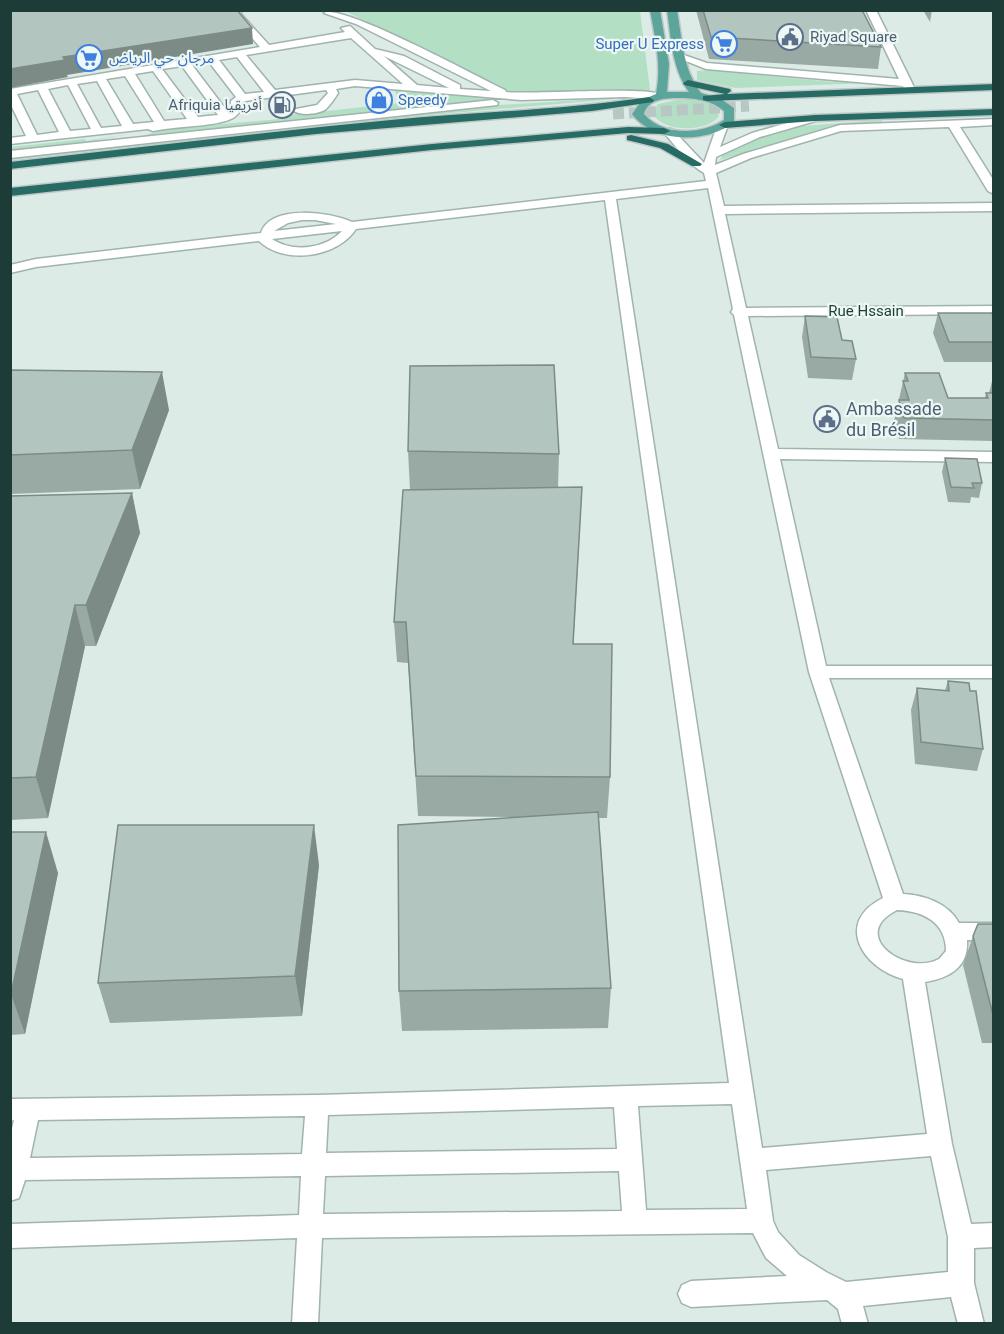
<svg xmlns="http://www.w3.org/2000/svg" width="1004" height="1334" font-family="Roboto,'Noto Sans Arabic',sans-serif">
<rect width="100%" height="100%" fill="#ddebe6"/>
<path fill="#b3dfc4" d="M345,11H640L650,90L521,97Z
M709,70L833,82V80L871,83L736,88L697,80V71Z
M394,89L497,99L143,136L165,129L280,119V116L400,103Z
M613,98L616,99L395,118L11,160L10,158L392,116L498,105Z
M676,100C690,99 716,99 719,116C707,133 661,133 652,112L658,104Z
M881,120L883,122L831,126L720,160L725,150L789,127Z
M134,133L81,143L11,151L10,147L85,139L86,141Z"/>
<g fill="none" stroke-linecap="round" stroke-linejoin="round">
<path stroke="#b7c8c3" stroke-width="11" stroke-dasharray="11 5" stroke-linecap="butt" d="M613,114L749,106"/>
<defs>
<path id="minor" d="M232,10H243L240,13L269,45L345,32L341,28L350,26L375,49L404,56L460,85V89L491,91L356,24L324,13C340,2 480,78 505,90L506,92C533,95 652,85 665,96L660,99L625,97L521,100L355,86L336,89L338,93C335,98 331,104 326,109C320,114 301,116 294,111L296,109L317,105L328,93L326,90L245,101L241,103C242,109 239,114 233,118C217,127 174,126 153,131L148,129L10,144V138L26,136L10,103V89L260,47L232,15ZM351,38L403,84L355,80L275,90L246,55ZM384,56L449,88L417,85ZM237,57L264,92L245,94L219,60ZM209,62L236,97L231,101V108L227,111L192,65ZM182,66L218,115L198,117L162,69ZM153,71L187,119L164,121L135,74ZM125,76L154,122L133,124L106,79ZM97,81L122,126L101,128L77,84ZM68,85L91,129L70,131L48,89ZM38,90L59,132L37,135L17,94Z
M866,10H876L912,83L915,90L914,92H906L903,86L706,69L676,57L681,54L707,63L899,79Z
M493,100L498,103L497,105L10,158V151Z
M815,115L821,118L819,120L760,137L716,157L715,165L743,154L840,125L994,119V125L960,127L994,181V194L988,191L949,127L841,131L751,158L716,173L724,206L994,203V211L725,214L746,308L994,306V314L748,316L778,449L994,452V462L780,459L826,666H994V678H829L903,894C924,895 948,903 959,923H994V941L967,940C969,967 949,978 925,982L952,1144L971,1224L994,1223V1247L974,1248V1283L984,1324H958L951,1297L863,1306L868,1324H842L838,1309L827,1300L691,1307L682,1303L678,1294L682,1285L691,1281L787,1276L766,1258L753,1233L322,1238L318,1324H292L297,1238L10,1248V1224L299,1215L301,1176L25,1180L19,1198L10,1201V1137L14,1120L10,1121V1099L317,1095L729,1083L605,200L356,229C337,258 284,265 259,241L36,267L10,273V265L36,259L261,233C270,204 331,212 352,222L706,181L704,173C688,164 677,147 664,133V129H672L704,163L717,126H725L727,128L720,147L752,133ZM708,188L733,309L731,312L734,315L809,672L883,898C834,922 862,968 903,979L927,1134L762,1148L616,199ZM302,220H315L336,224L274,231L288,223ZM342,231C325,249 293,253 272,239ZM897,910C923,911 946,922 946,951L939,959C906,977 847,935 897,910ZM732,1104L747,1209L646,1210L638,1106ZM614,1107L617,1149L326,1153L328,1115ZM305,1116L302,1154L30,1158L38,1120ZM931,1156L948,1237V1272L846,1282L826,1272L799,1255L778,1232L773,1221L766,1170ZM619,1171L622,1211L323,1214L325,1176Z"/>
<path id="major" d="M650,10H660L669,64L667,92H689C672,69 671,38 667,10H677C682,39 683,70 701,93L721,99L734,108V123C705,143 655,144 632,114L642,100L656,94C662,66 655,38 650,10ZM678,98C695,98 711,100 724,111V120C702,135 662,136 644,114C648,99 665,98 678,98Z"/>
<path id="highway" d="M688,80L730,89L731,91L727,94L994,84V90L707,101L703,100V96L725,94L684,85L683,83Z
M649,97L654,100L653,102L592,111L316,134L10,169V162C137,148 264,132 391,120C477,112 563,110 649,97Z
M994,109V115L815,121L725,128L719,125L725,122L815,115Z
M628,127L664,128L670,131L664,134L628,133L432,150L10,196V188L432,144Z
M631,135L668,144L702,164L700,166H692L660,148L627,140V136Z"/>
</defs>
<use href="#minor" stroke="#a0b3ae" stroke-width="3"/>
<use href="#major" stroke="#c0c8c7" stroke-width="3"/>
<use href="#highway" stroke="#c0c8c7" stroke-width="3"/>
<use href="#minor" fill="#fff" fill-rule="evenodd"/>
<use href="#major" fill="#5ca59b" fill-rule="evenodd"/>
<use href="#highway" fill="#266b64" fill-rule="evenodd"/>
</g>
<path fill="#99aaa4" d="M696,10H862L881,47L878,69L709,59Z
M923,10H932L930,22Z
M938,313L993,316V362H944L933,333Z
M805,316L842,340L856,359L852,380L808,378L802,337Z
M10,370L169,410L140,489L10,494Z
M905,373L948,398H985L986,393H989L993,377V441L899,439L894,421Z
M408,451L559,454L558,487H582L573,644L610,777L607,818H599L611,988L608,1028L402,1031L399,991L520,817L418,816L408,663L397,662L394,622L410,490Z
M945,458L982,483L979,498L971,497L970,503L948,502L942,472Z
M132,493L140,533L96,646H85L48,818L10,820V496Z
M948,681L970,691L983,749L977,771L915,764L911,710L917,688L945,690Z
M10,832L58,873L25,1034L10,1035Z
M319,865L302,1016L110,1023L98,983Z
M993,924V1043H982L963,965L973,936Z"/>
<path fill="#7d8b86" d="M252,28L253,44L67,75L68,77L10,88V69L63,57Z
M162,372L169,410L140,489L132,450Z
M582,487L580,526L571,685L573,644Z
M132,493L140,533L96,646L86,605Z
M75,605L85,646L48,818L36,777Z
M314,825L319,865L302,1016L295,976Z
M46,832L58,873L25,1034L11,994Z"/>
<path fill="#b2c6bf" stroke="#7d8b86" stroke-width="1.5" d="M10,10H237L252,28L63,57L65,60L10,69Z
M703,10H862L881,47L711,37Z
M938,313H992L993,316V342H949Z
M805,316L837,317L842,340L852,341L856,359L811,357Z
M554,365L559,454L408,451L410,366Z
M10,370L162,372L132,450L10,455Z
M905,373H939L948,398H988L986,393H993V420L904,418L899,400H909L903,381H908Z
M945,458L977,459L982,483H972L974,488L951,487Z
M582,487L573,644H612L610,777L416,776L406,622H394L403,490Z
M132,493L86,605H75L36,777L10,778V496Z
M948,681L969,683L970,691H976L983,749L921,742L917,688L949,691Z
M598,812L611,988L399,991L398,825Z
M118,825H314L295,976L98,983Z
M10,832H46L11,994H10Z
M978,924H993V1015L973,936Z"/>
<defs>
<symbol id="civic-ring" viewBox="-11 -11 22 22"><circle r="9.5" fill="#edf7f3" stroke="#5c6f8a" stroke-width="1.5"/><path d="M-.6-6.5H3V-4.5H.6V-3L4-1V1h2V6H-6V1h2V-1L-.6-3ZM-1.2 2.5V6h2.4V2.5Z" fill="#5c6f8a"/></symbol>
<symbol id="supermarket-ring" viewBox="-11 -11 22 22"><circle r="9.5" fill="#edf7f3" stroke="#3f7fe0" stroke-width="1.5"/><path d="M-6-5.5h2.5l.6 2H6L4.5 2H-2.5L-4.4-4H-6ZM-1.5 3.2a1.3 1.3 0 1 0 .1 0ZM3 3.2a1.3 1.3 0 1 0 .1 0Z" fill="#3f7fe0"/></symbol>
<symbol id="shop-ring" viewBox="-11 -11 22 22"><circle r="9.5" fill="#edf7f3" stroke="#3f7fe0" stroke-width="1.5"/><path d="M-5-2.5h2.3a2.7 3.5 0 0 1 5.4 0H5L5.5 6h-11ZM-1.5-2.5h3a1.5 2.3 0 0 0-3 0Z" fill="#3f7fe0"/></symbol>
<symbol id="fuel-ring" viewBox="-11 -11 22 22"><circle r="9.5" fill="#edf7f3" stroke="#5c6f8a" stroke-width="1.5"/><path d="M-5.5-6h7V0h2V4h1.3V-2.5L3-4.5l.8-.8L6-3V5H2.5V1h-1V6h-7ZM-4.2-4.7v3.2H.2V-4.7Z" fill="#5c6f8a"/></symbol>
</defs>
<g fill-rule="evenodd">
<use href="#civic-ring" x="775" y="22" width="30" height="30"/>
<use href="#supermarket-ring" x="709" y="29" width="30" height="30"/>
<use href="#supermarket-ring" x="74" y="43" width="30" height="30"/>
<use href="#shop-ring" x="364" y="85" width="30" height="30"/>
<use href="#fuel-ring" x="267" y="90" width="30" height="30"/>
<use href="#civic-ring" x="812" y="404" width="30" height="30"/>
</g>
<g text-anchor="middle" stroke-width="4.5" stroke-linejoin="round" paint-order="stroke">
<g font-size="15" fill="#4e5e75" stroke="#edf7f3" text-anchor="start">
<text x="810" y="42">Riyad Square</text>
<text x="262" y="110" text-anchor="end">Afriquia أفريقيا</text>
</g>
<g font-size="15" fill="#366cbe" stroke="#edf7f3" text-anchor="start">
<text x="704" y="49" text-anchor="end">Super U Express</text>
<text x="109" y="63">مرجان حي الرياض</text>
<text x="398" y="105">Speedy</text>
</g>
<g font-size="15" fill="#1d3c37" stroke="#edf7f3">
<text x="866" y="316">Rue Hssain</text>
</g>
<g font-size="18" fill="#4e5e75" stroke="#edf7f3" text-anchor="start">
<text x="846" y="415">Ambassade<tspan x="846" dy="21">du Brésil</tspan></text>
</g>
</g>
<rect width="1004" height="1334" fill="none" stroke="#1d3c37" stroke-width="24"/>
</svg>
